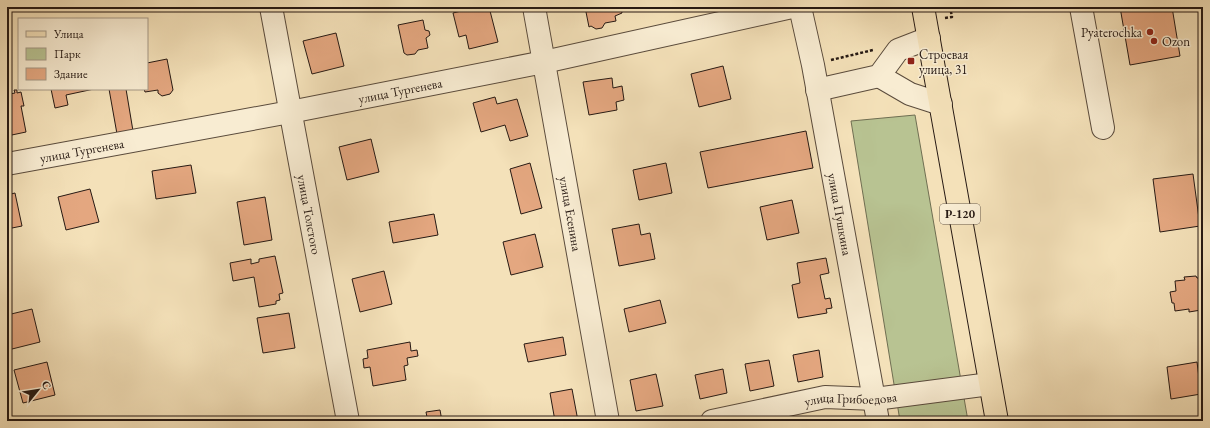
<svg xmlns="http://www.w3.org/2000/svg" width="1210" height="428" font-family="'EB Garamond',serif">
<rect width="100%" height="100%" fill="#f4e1b9"/>
<filter id="stains"><feTurbulence type="fractalNoise" baseFrequency=".005" numOctaves="4"/><feColorMatrix values="0 0 0 0 .2 0 0 0 0 .09 0 0 0 0 .02 0 0 0 .5 -.17"/></filter>
<radialGradient id="worn" r=".72"><stop offset=".6" stop-color="#630" stop-opacity="0"/><stop offset="1" stop-color="#630" stop-opacity=".3"/></radialGradient>
<path fill="#b8c392" stroke="#6f6e52" d="M915,115L968,421H900L851,121Z"/>
<path fill="#e4a780" stroke="#261913" d="M119,7H132L120,10Z
M477,7H489L498,42L469,49L466,35L459,37L453,13Z
M585,7H621L622,13L615,16L616,21L605,23L602,28L596,29L591,26L589,27Z
M1120,7H1172L1180,56L1130,65Z
M423,20L425,30L429,31L430,35L426,38L428,48L418,50L415,54L407,55L404,53L398,25Z
M336,33L344,66L312,74L303,41Z
M167,59L173,90L170,94L162,96L158,93V90L145,92L144,89H147V63Z
M723,66L731,99L699,107L691,74Z
M612,78L613,88L622,86L624,100L616,102L617,110L589,115L583,82Z
M51,89H94L66,95L68,105L55,108Z
M109,89H126L133,131L117,134Z
M14,90H17V93L21,92L24,106H21L26,132L7,136V93L10,94L15,93Z
M495,97L497,104L517,99L528,136L510,141L505,125L481,132L473,103Z
M806,131L813,168L708,188L700,152Z
M371,139L379,172L347,180L339,147Z
M530,163L542,208L521,214L510,169Z
M666,163L672,193L639,200L633,170Z
M191,165L196,193L156,199L152,171Z
M1193,174L1200,226L1160,232L1153,179Z
M90,189L99,222L66,230L58,197Z
M15,193L22,226L7,229V195Z
M265,197L272,240L244,245L237,202Z
M792,200L799,233L767,240L760,207Z
M434,214L438,235L393,243L389,222Z
M639,224L641,235L650,233L655,259L619,266L612,229Z
M535,234L543,267L511,275L503,242Z
M275,256L283,293L279,294L280,300L276,301V304L259,307L254,277L233,281L230,263L251,259V264L259,262V259Z
M826,258L829,273L820,275L825,299L830,298L832,308L826,309L827,313L798,318L792,285L800,283L797,263Z
M384,271L392,304L360,312L352,279Z
M1196,276L1197,278H1203V307H1201V310L1189,312V309L1175,311L1174,303H1172L1170,292L1176,291L1175,281L1185,280L1184,277Z
M660,300L666,323L629,332L624,309Z
M32,309L40,342L8,350L7,315Z
M289,313L295,348L263,353L257,318Z
M563,337L566,355L528,362L524,344Z
M410,342L411,351L417,350L418,356L407,358L408,365L404,366L406,380L373,386L370,367L364,368L363,359L368,358L367,350Z
M819,350L823,377L798,382L793,355Z
M769,360L774,386L750,391L745,364Z
M47,362L55,395L23,403L14,370Z
M1197,362L1201,394L1171,399L1167,367Z
M723,369L727,393L700,399L695,375Z
M656,374L663,406L636,411L630,380Z
M572,389L578,421H555L550,393Z
M440,410L442,421H413V420L427,417L426,412Z"/>
<g fill="none" stroke-linecap="round" stroke-linejoin="round">
<defs>
<g id="minor">
<path id="s1" d="M271,7L348,421"/>
<path id="s2" d="M534,7L608,421"/>
<path id="s3" d="M800,7L813,65L878,421"/>
<path d="M1081,7L1103,128"/>
<path d="M879,76L910,94L941,104"/>
<path d="M817,90L879,76L898,50L929,38"/>
<path id="s4" d="M7,164L290,112L544,62L792,7"/>
<path id="s5" d="M712,421L825,397L875,399L990,384"/>
</g>
<path id="major" d="M923,7L997,421"/>
</defs>
<use href="#minor" stroke="#5a4b3c" stroke-width="24"/>
<use href="#major" stroke="#261913" stroke-width="24"/>
<path stroke="#261913" stroke-width="2.5" stroke-dasharray="3 2" stroke-linecap="butt" d="M945,18L952,17L950,7
M831,60L873,50"/>
<use href="#minor" stroke="#f8ecd2" stroke-width="22"/>
<use href="#major" stroke="#f4e1b9" stroke-width="22"/>
</g>
<g fill="#8f2418" stroke="#f8ecd2" stroke-width="1.5">
<circle cx="1150" cy="32" r="4"/>
<circle cx="1154" cy="41" r="4"/>
<rect x="907" y="57" width="8" height="8" rx="2"/>
</g>
<g text-anchor="middle" stroke-width="3" stroke-linejoin="round" paint-order="stroke">
<rect fill="#f8ecd2" stroke="#65584c" stroke-width="1" x="940" y="204" width="40" height="20" rx="3"/>
<g font-size="12" font-weight="bold" fill="#261913">
<text x="960" y="218">Р-120</text>
</g>
<g font-size="13" fill="#261913" stroke="#f8ecd2" text-anchor="start">
<text x="1142" y="37" text-anchor="end">Pyaterochka</text>
<text x="1162" y="46">Ozon</text>
<text x="919" y="59">Строевая<tspan x="919" dy="15">улица, 31</tspan></text>
</g>
<g font-size="13" fill="#261913" stroke="#f8ecd2">
<text dy="5" stroke="none"><textPath href="#s4" startOffset="400">улица Тургенева</textPath></text>
<text dy="5" stroke="none"><textPath href="#s4" startOffset="76">улица Тургенева</textPath></text>
<text dy="5" stroke="none"><textPath href="#s1" startOffset="211">улица Толстого</textPath></text>
<text dy="5" stroke="none"><textPath href="#s2" startOffset="210">улица Есенина</textPath></text>
<text dy="5" stroke="none"><textPath href="#s3" startOffset="211">улица Пушкина</textPath></text>
<text dy="5" stroke="none"><textPath href="#s5" startOffset="141">улица Грибоедова</textPath></text>
</g>
</g>
<rect width="1210" height="428" fill="none" stroke="#f4e1b9" stroke-width="24"/>
<rect x="8" y="8" width="1194" height="412" fill="none" stroke="#261913" stroke-width="2"/>
<rect x="12" y="12" width="1186" height="404" fill="none" stroke="#261913"/>
<rect x="18" y="18" width="130" height="72" fill="#f8ecd2" stroke="#a49886"/>
<rect x="26" y="31" width="20" height="6" fill="#f4e1b9" stroke="#a49886"/>
<text x="54" y="38" font-size="12" fill="#261913">Улица</text>
<rect x="26" y="48" width="20" height="12" fill="#b8c392" stroke="#a49886"/>
<text x="54" y="58" font-size="12" fill="#261913">Парк</text>
<rect x="26" y="68" width="20" height="12" fill="#e4a780" stroke="#a49886"/>
<text x="54" y="78" font-size="12" fill="#261913">Здание</text>
<g transform="translate(38 390) rotate(60)" stroke="#f8ecd2" stroke-width="3" paint-order="stroke">
<path d="M0-3L7 15L0 10L-7 15Z" fill="#261913"/>
<text y="-6" font-size="11" font-weight="bold" text-anchor="middle" fill="#261913">С</text>
</g>
<rect width="100%" height="100%" filter="url(#stains)"/>
<rect width="100%" height="100%" fill="url(#worn)"/>
</svg>
